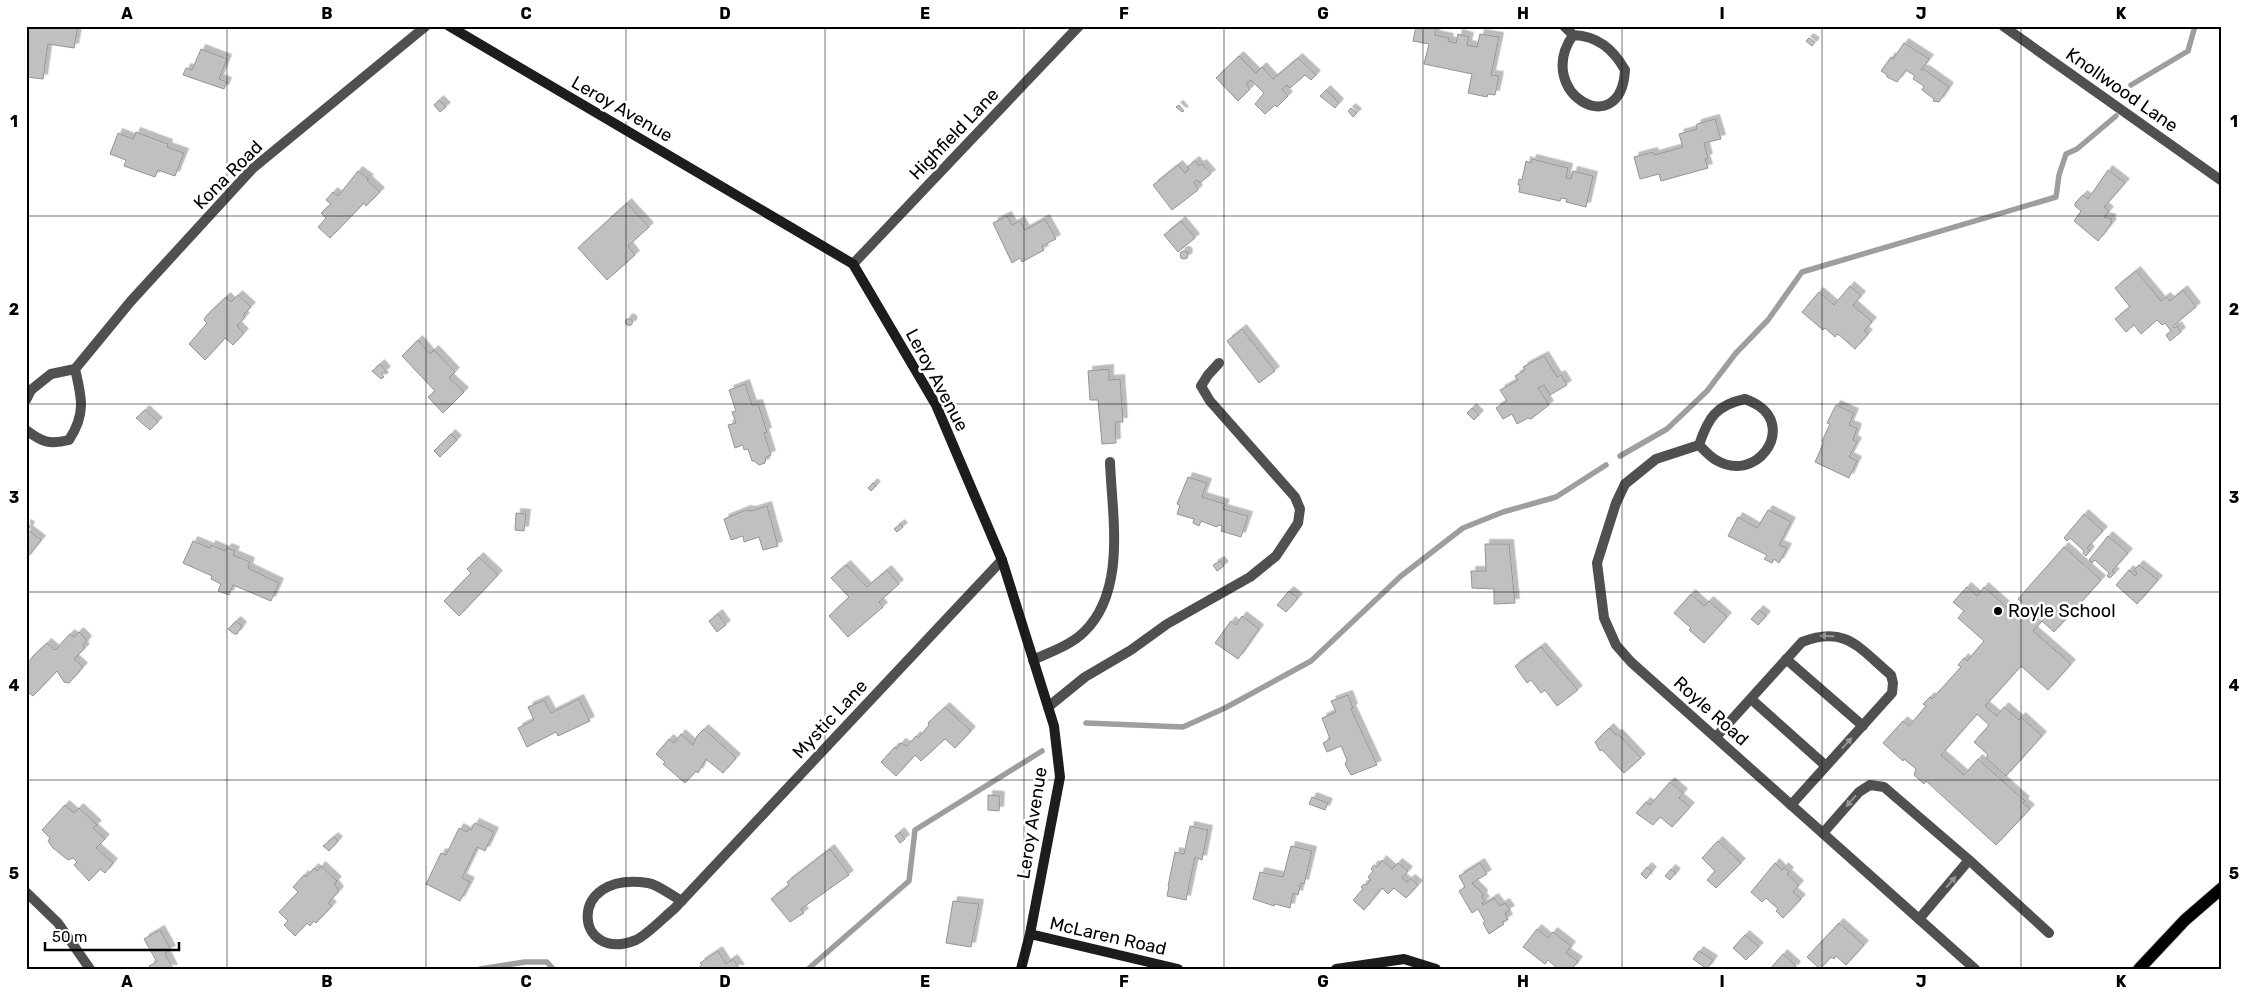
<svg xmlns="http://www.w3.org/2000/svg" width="2248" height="995" font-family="Rubik,sans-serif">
<defs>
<filter id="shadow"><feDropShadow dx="4.5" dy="-4.5" stdDeviation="0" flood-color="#0004"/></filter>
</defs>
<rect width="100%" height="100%" fill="#fff"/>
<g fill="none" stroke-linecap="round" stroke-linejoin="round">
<path stroke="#9e9e9e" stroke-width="5.5" d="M2131,85L2188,51L2195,26
M1620,456L1667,429L1707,391L1736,353L1768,320L1802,272L2056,197L2059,175L2066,154L2077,149L2116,116
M1086,723L1183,727L1225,708L1311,661L1401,576L1463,528L1503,512L1556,497L1606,465
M480,969L525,962H547L553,969
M808,969L909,881L915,830L1042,751"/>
</g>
<path fill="#c0c0c0" stroke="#949494" filter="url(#shadow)" d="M26,26H78L74,48L48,44L43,79L26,77Z
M1416,26H1437L1435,35L1449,38L1448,41L1456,43L1458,34L1469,37L1467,45L1477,47L1480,34L1499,37L1491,75L1499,76L1495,95L1488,94L1487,97L1468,93L1472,74L1424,64L1429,44L1413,41Z
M1809,38L1815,42L1812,46L1806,41Z
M1904,43L1929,59L1921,70H1925L1949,87L1939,102L1933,101L1934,99L1922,90L1924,86L1913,79L1915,76L1906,70L1897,82L1887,77L1886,74L1881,71L1891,57L1893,59Z
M201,49L227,59L219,79L227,82L224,89L183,75L186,68L192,70Z
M1239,56L1256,73L1262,67L1273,79L1298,58L1316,75L1311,80L1305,75L1290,88L1287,85L1282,89L1288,96L1277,107L1275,105L1265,114L1255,104L1264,93L1251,80L1246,84L1250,89L1238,101L1216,78Z
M1326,90L1339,103L1335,108L1320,96Z
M439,100L446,107L440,112L434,105Z
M1179,105L1184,111L1182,112L1176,107Z
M1351,108L1357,113L1353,117L1348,111Z
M1715,119L1721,139L1704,143L1708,158L1705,159L1708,168L1661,181L1659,174L1640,179L1634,157L1653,152L1654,155L1683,147L1679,134L1697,129L1696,126L1697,124Z
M136,132L168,144L167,147L184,153L175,176L158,170L155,177L124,166L126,160L110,154L118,133L133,139Z
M1532,159L1568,168L1566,178L1571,179L1573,171L1593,176L1586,207L1566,202L1567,199L1561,198L1560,201L1519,192L1520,185H1518L1519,179L1522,180L1526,161L1531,163Z
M1195,161L1199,166L1202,164L1211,174L1200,183L1197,180L1194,182L1198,190L1172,210L1153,185L1178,165L1185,173L1189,169L1187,167Z
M2108,170L2125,183L2104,207L2109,211L2104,217L2112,219L2110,221L2112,223L2098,241L2074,221L2081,211L2075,206V203L2083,195L2088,199Z
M358,171L369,179L367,180L380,192L366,206L364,203L330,238L318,227L326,218L321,213L331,204L326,200L333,192L338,196Z
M627,203L649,227L628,246L635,255L607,280L578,248Z
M1007,216L1012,225L1020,221L1025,230L1045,219L1056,239L1042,246L1044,250L1022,262L1020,258L1012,263L993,223Z
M1181,221L1195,238L1178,252L1164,235Z
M1180 255a4 4 0 1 1 8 0a4 4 0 1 1-8 0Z
M2136,271L2161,301L2166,297L2170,301L2183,290L2196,307L2173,326L2174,328L2177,326L2181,332L2170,341L2166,335L2171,331L2165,323L2162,325L2157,320L2141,334L2134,325L2126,332L2115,319L2130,307L2115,288Z
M1850,286L1861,296L1853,305L1872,322L1864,331L1868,334L1855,349L1838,334L1835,337L1825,328L1823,330L1802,312L1819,292L1834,305Z
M238,295L251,307L243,315L245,317L237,326L244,333L233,345L225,338L205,360L189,344L207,323L204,320L206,316L226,297L231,302Z
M625.5 322a3.5 3.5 0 1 1 7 0a3.5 3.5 0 1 1-7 0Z
M1242,329L1275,371L1259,383L1227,341Z
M418,340L430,354L434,350L455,372L449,378L464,392L443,413L428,397L435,391L402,356Z
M1544,356L1557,377L1561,375L1567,385L1550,395L1544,385L1538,388L1549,405L1531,419L1528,418L1517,424L1512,414L1503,419L1496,408L1507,401L1500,390L1518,380L1515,376L1525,370L1523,367Z
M380,364L386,371L382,374L384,377L381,379L372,371Z
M1109,369V380L1120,379L1123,422H1115L1116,443L1102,444L1098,400H1090L1088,371Z
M745,384L752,405L758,404L767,432L764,433L771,455L766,457L765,463L759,465L754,461H752L748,449L744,450L743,445L735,448L728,425L736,423L732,412L736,411L729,390Z
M1836,405L1854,413L1849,425L1857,428L1853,440L1857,442L1849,457L1857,461L1849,478L1815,462L1824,442L1822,441L1830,424L1827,423Z
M1472,408L1479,415L1474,420L1467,413Z
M145,410L158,422L150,430L136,418Z
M451,434L457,440L440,457L434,451Z
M1188,477L1207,483L1202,497L1225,504L1223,509L1248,516L1241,537L1221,531L1222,526L1218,525L1217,527L1201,521L1199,526L1193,523L1194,519L1177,514L1180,505L1177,504Z
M873,483L876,486L871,491L868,488Z
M767,506L778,546L763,550L759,537L744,542L743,536L731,540L724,519L746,510L751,511Z
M1768,510L1791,522L1779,545L1787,548L1779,563L1774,559L1772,563L1764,559L1767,555L1728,536L1738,517L1757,528Z
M516,513L526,514L524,531L515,530Z
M2084,514L2103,531L2087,548L2090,551L2086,556L2083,553L2084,551L2070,538L2067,541L2064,538Z
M26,524L30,526L28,530L41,540L26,559Z
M900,524L903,527L897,532L894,529Z
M2108,536L2128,553L2112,571L2115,573L2110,578L2107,576L2109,573L2095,560L2092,563L2089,560Z
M193,541L210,548L211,545L225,551L227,548L235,551L233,555L250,562L248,568L279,583L271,601L233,585L229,595L218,591L221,584L211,579L212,576L183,563Z
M1485,544H1509L1515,603L1494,604V589L1472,588L1471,571H1486Z
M2064,547L2101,580L2054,632L2042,621L2033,631L2071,664L2048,690L2021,666L1985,706L1997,716L2004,707L2019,720L2021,717L2042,736L2006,776L1986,758L1988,755L1974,742L1989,725L1977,714L1941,755L1964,775L1978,759L2025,801L2023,803L2030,809L1996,845L1926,781L1924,784L1914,775L1916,769L1904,759L1903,761L1883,743L1903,721L1909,726L1926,706L1923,704L1930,697L1932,699L1961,667L1958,665L1964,658L1967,661L1984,641L1958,618L1964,611L1953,602L1967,587L1977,596L1984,587L2021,620L2030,610L2018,599Z
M479,557L498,575L459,616L444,601L471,573L467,569Z
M1220,561L1224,566L1217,571L1213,565Z
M846,565L867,587L887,570L899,584L879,602L883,607L848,637L829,616L849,597L831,578Z
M2139,565L2158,580L2137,604L2116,585L2129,570L2135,576L2137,573L2134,570Z
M1289,591L1298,598L1286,612L1277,605Z
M1691,594L1704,606L1709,601L1727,617L1704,643L1689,630L1691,628L1674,613Z
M1759,610L1766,616L1758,625L1751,619Z
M718,614L726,625L717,632L709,621Z
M1242,616L1259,629L1238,659L1215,643L1231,621L1236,625Z
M236,621L242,626L237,634H234L228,629Z
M79,632L87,640L83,646L85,648L74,659L83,667L69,683L64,682L57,671L33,696L26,691V666L33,656L47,643L55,650L70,634L74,637Z
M1541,647L1578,690L1557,706L1545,690L1541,693L1531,680L1527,683L1515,666Z
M1348,695L1353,708L1351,709L1377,765L1351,775L1345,764L1347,760L1341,746L1327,752L1323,743L1330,739L1322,718L1336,712L1331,701Z
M579,699L590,721L558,736L556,732L527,747L518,728L534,720L528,707L544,700L551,713Z
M945,707L971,731L955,748L945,739L921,761L915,755L896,776L881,762L895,747L896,749L901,743L907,746L916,736L918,738L929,725L928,723Z
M1609,728L1616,735L1618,734L1641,758L1624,773L1602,750L1600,751L1595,742Z
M704,729L736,758L723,773L706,759L698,773L696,771L685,783L663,764L665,762L656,754L669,739L674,743L681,734L693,745L697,736Z
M1670,782L1683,793L1679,798L1690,807L1672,827L1660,817L1653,825L1636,813L1646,802L1650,805Z
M988,795L1000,796L999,811L988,810Z
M1312,797L1328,803L1325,810L1309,804Z
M65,805L74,813L79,808L97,825L93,828L105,839L96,848L113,863L105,873L100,869L89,881L74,865L77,862L73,858L68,860L53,848L48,841L50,838L42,830Z
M475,823L494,832L485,851L477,847L462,878L470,882L460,901L426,884L441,853L446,855L459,828L467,832L468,829L471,830Z
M1190,826L1208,830L1202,860L1195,857L1186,900L1167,896L1169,886H1168L1175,852L1184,854Z
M900,832L905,839L900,843L895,836Z
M334,837L338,841L329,851L323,846Z
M1718,841L1741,863L1716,888L1707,880L1715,871L1702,858Z
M1291,846L1312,851L1304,884L1301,883L1298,895L1293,893L1290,908L1275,904L1274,906L1253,899L1260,872L1283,877Z
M830,849L849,875L801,909L804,913L790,922L771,899L789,885L787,882Z
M1382,860L1392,869L1398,863L1408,871L1402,878L1407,882L1411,879L1418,885L1406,898L1394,888L1388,894L1382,888L1364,910L1353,900L1363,889L1361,887L1364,884L1366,885L1371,880L1368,877L1373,871L1371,869L1374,865L1377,867Z
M1480,863L1487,874L1472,883L1483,894L1482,897L1485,901L1482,903L1483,905L1494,898L1500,906L1505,903L1510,910L1505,913L1508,919L1502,922L1504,924L1489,934L1483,923L1485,922L1478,909L1472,913L1459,891L1465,887L1459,876Z
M1775,863L1782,870L1784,867L1789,872L1787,874L1799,885L1793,892L1801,899L1783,918L1776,911L1778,909L1766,898L1762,902L1751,892Z
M321,866L337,881L334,884L339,891L328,903L332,906L316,923L314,921L310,926L307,923L295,936L284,925L288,921L279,912L298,892L293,887L304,875L306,877L314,868L317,871Z
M1647,867L1652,871L1646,879L1641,874Z
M1671,869L1676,873L1670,880L1665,876Z
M953,901L979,904L971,947L946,943Z
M1839,923L1864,945L1846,965L1836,956L1834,959L1831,957L1820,969L1807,957Z
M1537,929L1548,938L1553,932L1571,946L1566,953L1578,961L1572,969H1558L1548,960L1545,964L1523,947Z
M160,930L171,950L165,953L173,969H151L149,966L157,962L144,939Z
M1745,935L1759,947L1746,960L1733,948Z
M718,951L726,964L733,959L740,969H697L702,965L700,963Z
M1699,951L1713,960L1707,969L1693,959Z
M1783,954L1796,966L1794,969H1770Z"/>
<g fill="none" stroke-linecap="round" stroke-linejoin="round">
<defs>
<path id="primary" d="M2139,969L2185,920L2222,888"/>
</defs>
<use href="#primary" stroke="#dbdbdb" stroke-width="14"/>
<path stroke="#505050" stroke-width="10" d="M1786,659L1863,726
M1033,660C1050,652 1071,645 1084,632C1127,590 1112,516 1110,462
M1751,699L1826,766
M1048,707L1085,677L1131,650L1167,624L1250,577L1276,556L1298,523L1300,509L1295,497L1210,401L1201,386L1208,375L1219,363
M1716,737L1802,642C1846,625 1859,648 1891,675L1893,683L1892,693L1791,805
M1823,833L1859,792L1870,785L1884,787L1969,860L1919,919
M1969,860L2049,933"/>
<path stroke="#505050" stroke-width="10" d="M1564,26L1573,35C1598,36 1613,49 1625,70C1621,143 1533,93 1573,35
M2003,26L2222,181
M853,264L1079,26
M1745,399C1750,401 1755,403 1759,406C1794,430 1756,484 1716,460C1710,457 1704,450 1699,445C1708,418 1716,405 1745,399Z
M26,400L31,390L51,374L75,369L131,301L252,169L426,26
M26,430C42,442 49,445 69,440C86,414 82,398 75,369
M1699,445L1656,459L1625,484L1616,503L1597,563L1604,618L1616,645L1631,662L1975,969
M26,892L58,923L90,969
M682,901C672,896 659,885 648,883C565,870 574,965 636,940C647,935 664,917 674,909L1002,560"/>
<path stroke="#1d1d1d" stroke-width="10" d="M449,26L853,264L936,405L1002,560L1054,726L1060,777L1030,934L1021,969
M1030,934L1178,969
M1336,969L1404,959L1436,969"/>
<use href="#primary" stroke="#000" stroke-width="12"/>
</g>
<defs><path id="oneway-solid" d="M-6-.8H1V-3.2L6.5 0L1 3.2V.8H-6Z" transform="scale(1.25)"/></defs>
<g fill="#969696">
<use href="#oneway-solid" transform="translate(1827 636) rotate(-178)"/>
<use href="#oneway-solid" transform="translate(1847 743) rotate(-48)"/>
<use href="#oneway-solid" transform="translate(1851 801) rotate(131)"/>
<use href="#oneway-solid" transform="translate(1951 882) rotate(-49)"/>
</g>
<path fill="none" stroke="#000" stroke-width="1" stroke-opacity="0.55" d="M227,26V969M426,26V969M626,26V969M825,26V969M1024,26V969M1224,26V969M1423,26V969M1622,26V969M1822,26V969M2021,26V969M26,216H2222M26,404H2222M26,592H2222M26,780H2222"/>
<circle fill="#000" stroke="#fff" stroke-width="2" cx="1998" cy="611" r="5"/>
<g text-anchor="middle" stroke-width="5" stroke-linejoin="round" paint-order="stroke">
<g font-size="18" fill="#000" stroke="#fff">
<text transform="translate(2122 90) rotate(35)" y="6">Knollwood Lane</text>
<text transform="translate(622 109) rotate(30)" y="6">Leroy Avenue</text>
<text transform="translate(954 134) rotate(-46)" y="6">Highfield Lane</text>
<text transform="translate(228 175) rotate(-45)" y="6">Kona Road</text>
<text transform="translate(937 380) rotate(62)" y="6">Leroy Avenue</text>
<text transform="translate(1711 711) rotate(42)" y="6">Royle Road</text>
<text transform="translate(830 719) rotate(-47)" y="6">Mystic Lane</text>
<text transform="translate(1032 823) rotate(-81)" y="6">Leroy Avenue</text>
<text transform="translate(1108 936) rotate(13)" y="6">McLaren Road</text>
</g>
<g font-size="18" fill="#000" stroke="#fff" text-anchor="start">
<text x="2008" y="617">Royle School</text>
</g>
</g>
<rect width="2248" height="995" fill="none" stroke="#ffffff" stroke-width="55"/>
<path d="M45 942v8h134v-8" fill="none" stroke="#000000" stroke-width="2.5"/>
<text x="52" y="942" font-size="15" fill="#000000" stroke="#ffffff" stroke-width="4" paint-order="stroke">50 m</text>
<rect x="28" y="28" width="2192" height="940" fill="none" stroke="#000" stroke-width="2"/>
<g font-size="16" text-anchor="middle" font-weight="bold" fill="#000">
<text x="127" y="19">A</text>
<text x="327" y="19">B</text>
<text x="526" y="19">C</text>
<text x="725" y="19">D</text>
<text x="925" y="19">E</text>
<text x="1124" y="19">F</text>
<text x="1323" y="19">G</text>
<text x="1523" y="19">H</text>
<text x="1722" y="19">I</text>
<text x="1921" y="19">J</text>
<text x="2121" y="19">K</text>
<text x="14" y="127">1</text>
<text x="2234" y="127">1</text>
<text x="14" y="315">2</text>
<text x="2234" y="315">2</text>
<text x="14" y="503">3</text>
<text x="2234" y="503">3</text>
<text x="14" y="691">4</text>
<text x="2234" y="691">4</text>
<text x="14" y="879">5</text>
<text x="2234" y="879">5</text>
<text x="127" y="987">A</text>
<text x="327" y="987">B</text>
<text x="526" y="987">C</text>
<text x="725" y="987">D</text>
<text x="925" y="987">E</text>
<text x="1124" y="987">F</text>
<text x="1323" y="987">G</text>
<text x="1523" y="987">H</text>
<text x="1722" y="987">I</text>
<text x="1921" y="987">J</text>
<text x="2121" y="987">K</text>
</g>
</svg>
